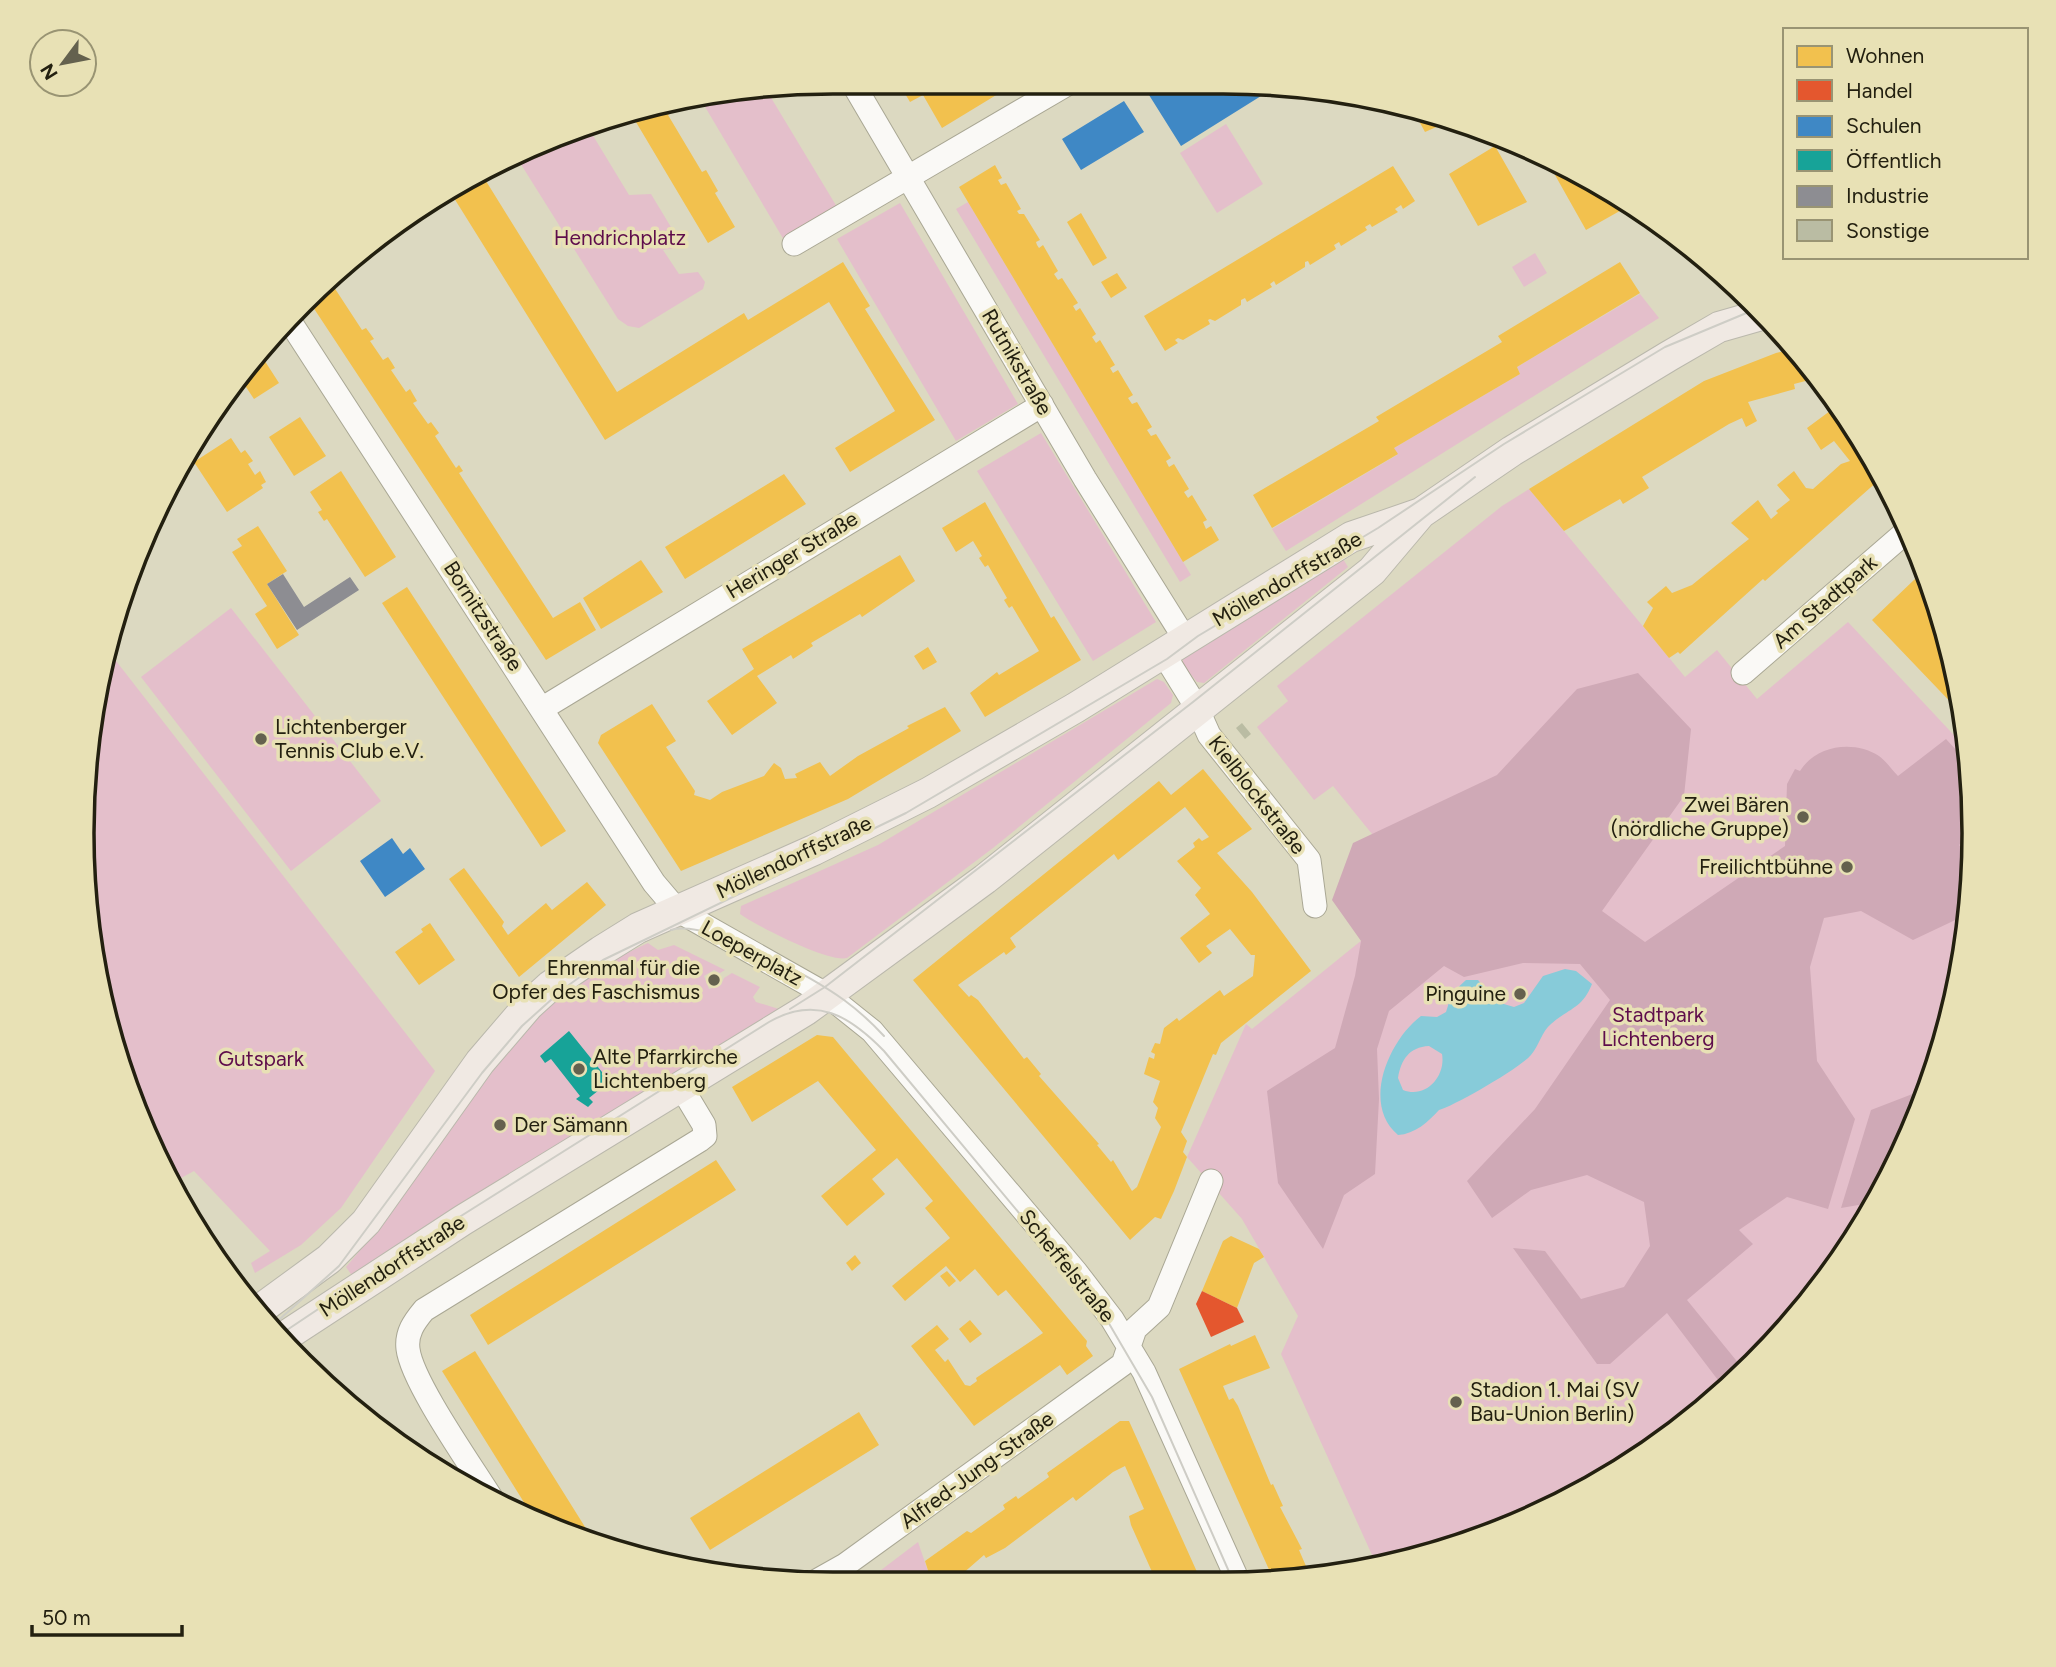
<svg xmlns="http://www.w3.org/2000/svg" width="2056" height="1667" font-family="Figtree,sans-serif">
<rect width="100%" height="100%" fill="#dcd9c1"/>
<path fill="#e4bfcb" d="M767,91L837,207L784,240L701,100Z
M1226,124L1263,184L1217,213L1180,153Z
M589,129L629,195L651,194L683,247L663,250L679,274L698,272L705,282L703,289L639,328L628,326L618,319L517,158Z
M968,202L1191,575L1180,582L956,209Z
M900,203L1018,404L956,441L837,239Z
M1535,253L1547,273L1524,287L1512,267Z
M1640,294L1659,318L1286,551L1272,529L1397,455L1394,448L1520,374L1517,367Z
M1041,433L1156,622L1093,661L977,471Z
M1529,489L1685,677L1717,650L1757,699L1848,622L1966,748L1972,784L1967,931L1934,1075L1873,1209L1788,1329L1680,1429L1555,1507L1417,1559L1377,1566L1281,1354L1298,1316L1242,1219L1187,1157L1246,1024L1252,1029L1420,893L1333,786L1314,800L1257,727L1288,701L1277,686L1502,506Z
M1343,559L1348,567L1204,683L1197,682L1183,665V659Z
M231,608L381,801L291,871L141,677Z
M106,648L435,1071L341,1208L301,1245L255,1273L251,1263L270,1251L194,1171L181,1178L154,1149L97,980L84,785L87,764L100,755L91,740Z
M1157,679L1164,682L1173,695L1171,703L993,848L847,958C829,963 757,926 740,914L741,906L750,902L878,845Z
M648,943L658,950L674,945L725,970L720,973L714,970L704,976L709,989L721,985L724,978L732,973L760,987L753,997L756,1002L779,1009L353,1277L346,1267C416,1187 465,1089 541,1013C569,984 611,960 648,943Z
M918,1542L932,1583H864Z"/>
<path fill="#cfa9b6" d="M1638,673L1691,729L1684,796L1602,911L1645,942L1785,846L1787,784L1795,769L1800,771C1816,745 1854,740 1879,756C1886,761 1892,770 1898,776L1946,739L1969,764L1972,784L1970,835L1959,845L1970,857L1968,914L1913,940L1861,911L1824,918L1810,967L1817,1061L1855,1119L1828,1209L1787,1197L1739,1230L1753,1244L1687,1300L1744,1370L1724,1388L1667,1313L1610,1364H1597L1513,1248L1545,1251L1581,1299L1624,1287L1650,1246L1644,1202L1587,1175L1531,1190L1492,1218L1467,1181L1535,1109L1610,1000L1580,964L1523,963L1464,977L1444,966L1389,1011L1377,1049L1379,1099L1375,1174L1344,1195L1323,1249L1278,1183L1267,1091L1335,1048L1355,976L1361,941L1332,900L1353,843L1497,775L1577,689Z
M1928,1088L1876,1202L1841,1208L1871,1110Z"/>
<path fill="#87cbd9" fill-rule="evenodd" d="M1565,969L1576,971L1592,984C1582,1009 1569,1008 1551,1024C1542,1031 1539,1046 1531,1055C1520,1068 1454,1106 1439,1110C1428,1122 1415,1134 1398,1135C1361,1104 1389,1040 1421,1016L1437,1017L1446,1012L1452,993L1466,980H1478L1497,1002L1514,1007L1524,1003L1543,976ZM1429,1046L1442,1054C1446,1076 1426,1099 1403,1090L1398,1078C1401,1060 1409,1047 1429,1046Z"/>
<path fill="#f2c14e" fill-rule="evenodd" d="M898,82L951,83L952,86L957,83H1016L942,128L923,95L910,102Z
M666,104L671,113L668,115L702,172L706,170L718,191L715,193L735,227L708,243L630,112Z
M1413,110L1450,121L1425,132Z
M1495,146L1527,202L1478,226L1449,174Z
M995,165L1002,178L998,180L1001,185L1006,183L1021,209L1017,211L1019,214H1024L1040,240L1036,242L1037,245L1039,248L1043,245L1058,271L1054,274L1058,280L1062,278L1078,303L1073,306L1076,311L1080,308L1096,334L1092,337L1096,343L1100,340L1115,365L1110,368L1113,373L1118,370L1133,395L1128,398L1132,404L1137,402L1152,427L1147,430L1151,436L1156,434L1171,458L1166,461L1169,467L1174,464L1189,489L1184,492L1188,498L1192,495L1207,520L1203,522L1206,529L1211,526L1219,540L1183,562L959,187Z
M1393,166L1415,201L1403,209L1401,205L1395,209L1398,212L1372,227L1370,224L1365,227L1367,230L1341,246L1339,242L1334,245L1336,249L1310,265L1308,261L1305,262V267L1276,285L1274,281L1270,284L1272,287L1247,302L1245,298L1241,300V305L1215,321L1210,319L1208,320L1210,324L1183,340L1178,338L1175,340L1178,343L1165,351L1144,316Z
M1567,168L1598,183L1620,199L1625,208L1586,230L1555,175Z
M481,173L617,392L744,313L748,320L843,262L870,306L865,309L935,420L850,472L835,448L895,411L829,302L605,440L449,190Z
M1081,213L1107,258L1093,266L1067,222Z
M1620,262L1640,293L1517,367L1520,374L1394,448L1398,454L1272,528L1253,495L1379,421L1376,417L1502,342L1498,336Z
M1117,273L1127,288L1111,298L1101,282Z
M330,281L362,330L366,328L374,339L370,341L383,360L388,357L392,363L395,368L391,370L406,392L410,389L417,401L413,403L428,424L431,422L439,433L435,436L456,468L459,465L463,471L459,473L553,618L580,602L596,630L546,660L307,298Z
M1793,349L1819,376L1883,480H1879L1765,581L1763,579L1680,654L1678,652L1669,658L1643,626L1653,608L1647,602L1666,586L1672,593L1692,585L1740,546L1749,539L1731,523L1758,500L1771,519L1778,513L1776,511L1790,500L1777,485L1794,471L1806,488L1813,489L1841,464L1850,461L1834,441L1821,450L1807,428L1830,411L1813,379L1794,384L1795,389L1748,402L1757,421L1746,427L1742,418L1729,424L1642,477L1649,488L1623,504L1620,499L1564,531L1529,489L1704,381L1776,353Z
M261,355L279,383L254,399L242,381Z
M300,417L326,456L294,476L269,437Z
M231,438L241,453L245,450L253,461L248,464L255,475L260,471L266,482L261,485L263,488L227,512L194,462Z
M341,471L396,557L365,577L327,519L324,521L318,512L322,510L310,492Z
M784,474L806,504L685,579L665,547Z
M985,502L1051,618L1054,616L1081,660L985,717L970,693L997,672L999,675L1039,651L1012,606L1009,608L1004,600L1007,598L988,565L985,567L979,558L982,556L973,541L956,552L942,528Z
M258,526L287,571L267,584L299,635L277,649L255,614L267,606L232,552L242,546L237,539Z
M900,555L915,581L862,617L860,614L811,643L813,646L793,659L791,655L757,676L777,703L732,735L707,701L754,669L742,649Z
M641,560L663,592L601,629L583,598Z
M1915,579L1933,599L1948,639L1960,712L1872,620Z
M407,587L566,831L541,847L382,603Z
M928,647L937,662L923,670L914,656Z
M652,704L676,741L666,747L695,791L694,795L710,800L722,792L764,776L774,763L781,768L785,779L797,778L795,774L820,762L830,776L858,756L909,728L907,726L945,707L961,731L848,799L681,871L598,743L601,735Z
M1203,769L1252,829L1217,853L1252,892L1311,971L1221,1043L1216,1055L1213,1054L1181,1132L1187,1141L1183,1152L1187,1157L1174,1191L1161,1219L1155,1217L1130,1240L913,980L1159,781L1171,795ZM1185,807L1209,837L1202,841L1199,838L1193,843L1195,847L1177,861L1201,888L1195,895L1210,914L1180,938L1199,963L1212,953L1206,946L1230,929L1251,955H1255L1253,976L1224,996L1220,990L1179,1021L1177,1018L1164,1028L1160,1044L1155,1043L1151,1052L1155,1054L1154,1059L1149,1057L1144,1074L1160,1081L1153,1102L1158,1108L1155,1118L1161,1127L1137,1187L1132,1191L1113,1160L1111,1162L1097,1145L1099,1144L1039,1076L1041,1074L1027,1057L1024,1059L978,1000L971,995L969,997L958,985L1004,952L1006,955L1016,947L1010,938L1114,854L1118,860Z
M464,868L504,922L502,926L508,935L546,903L552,910L587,882L606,905L519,977L449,879Z
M430,923L455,960L419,985L395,952L423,932L421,929Z
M817,1035L833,1037L1087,1341L1086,1346L1093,1356L1067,1375L1060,1365L974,1426L911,1346L937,1325L949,1339L935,1350L945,1362L948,1359L965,1385L970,1386L977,1381L976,1378L1043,1333L1006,1290L998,1296L975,1269L960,1282L946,1266L905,1301L892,1286L950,1238L925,1208L933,1201L897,1158L872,1179L885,1194L847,1226L821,1196L876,1150L818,1081L752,1122L732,1087Z
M716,1160L736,1190L488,1345L470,1315Z
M1231,1236L1259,1249L1264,1257L1254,1263L1237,1308L1202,1291L1223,1241Z
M855,1255L861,1263L852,1271L846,1263Z
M947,1271L956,1281L949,1287L940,1276Z
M970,1320L982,1334L970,1343L959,1329Z
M1255,1335L1270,1368L1223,1386L1229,1400L1233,1398L1238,1406L1271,1485L1273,1484L1283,1506L1280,1507L1302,1549L1299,1550L1309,1573L1312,1571L1314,1576L1275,1583L1179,1369L1230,1344L1231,1346Z
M475,1351L595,1543L535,1520L442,1371Z
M859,1412L879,1445L710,1550L690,1518Z
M1120,1421H1129L1202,1583H1157L1131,1525L1129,1516L1144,1509L1125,1466L1113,1472L1076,1501L1073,1497L1005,1548L986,1558L984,1555L961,1575L943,1583H932L925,1561L967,1531L971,1533L1005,1509L1003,1505L1016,1496L1018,1499L1049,1477L1047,1473Z"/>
<path fill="#e4572e" d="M1202,1291L1237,1308L1244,1322L1211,1337L1196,1304Z"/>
<path fill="#3f88c5" d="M1150,83L1253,84L1261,96L1181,146L1144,87Z
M1124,101L1144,132L1081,170L1062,139Z
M392,838L403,854L410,848L425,869L385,897L360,861Z"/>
<path fill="#17a398" d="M569,1031L606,1077L610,1074L614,1079L610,1082L613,1086L608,1091L604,1086L589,1098L593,1102L588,1107L576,1099L580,1096L551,1059L545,1063L540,1056Z"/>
<path fill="#8d8d92" d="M283,574L304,607L350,577L359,590L297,630L267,584Z"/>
<path fill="#babca3" d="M1242,723L1251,734L1245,739L1236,728Z"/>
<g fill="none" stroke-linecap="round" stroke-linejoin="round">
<defs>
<path id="minor" d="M852,82L1085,479L1185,639
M794,244L1069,83
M289,320L654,883L677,910L827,995L872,1031L1076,1272L1112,1319L1144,1372L1239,1583
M1163,653L1197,708L1209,735L1309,860L1315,906
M1743,673L1907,531
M543,708L1042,405
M495,1504C475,1471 412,1383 408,1349C406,1333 414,1322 424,1310L700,1140L705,1136L704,1125L680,1085
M813,1583L845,1565L1123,1364L1135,1329L1159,1307L1211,1181"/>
<path id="major" d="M258,1311L329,1259L366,1222L480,1062L528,1006L550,986L601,951L638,928L814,850L928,793L1075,708L1351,537L1421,513L1512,451L1669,356L1719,327L1761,315
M284,1337L463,1220L806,1010L985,879L1372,571L1421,513"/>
</defs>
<use href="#minor" stroke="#a9a794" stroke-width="25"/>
<use href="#major" stroke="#bab8ac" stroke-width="32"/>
<use href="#minor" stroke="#faf9f6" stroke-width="23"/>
<use href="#major" stroke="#f0e9e3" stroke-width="30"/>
<path stroke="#cecdc6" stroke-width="2" d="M671,930C708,919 813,977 844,1000C859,1011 872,1023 884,1036
M790,1009L825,987L1193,702L1475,477
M272,1326L339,1266L482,1073L522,1026L562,990L603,960L906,813L1167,659L1198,636L1378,528L1504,444L1665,347L1756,309
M281,1334L399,1255L769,1022C816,995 850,1016 884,1051L1104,1315L1152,1397L1234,1583"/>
</g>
<g fill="#64614e" stroke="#e8e1b5" stroke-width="2.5">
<circle cx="261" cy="739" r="7"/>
<circle cx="1803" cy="817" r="7"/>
<circle cx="1847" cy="867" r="7"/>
<circle cx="714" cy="980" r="7"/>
<circle cx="1520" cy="994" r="7"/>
<circle cx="579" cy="1069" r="7"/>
<circle cx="500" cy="1125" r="7"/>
<circle cx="1456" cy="1402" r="7"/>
</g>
<g text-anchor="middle" stroke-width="7" stroke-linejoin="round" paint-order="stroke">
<g font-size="21" fill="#5e0d4b" stroke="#e8e1b5">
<text x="620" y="245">Hendrichplatz</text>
<text x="1658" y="1022">Stadtpark<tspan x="1658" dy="24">Lichtenberg</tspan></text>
<text x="261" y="1066">Gutspark</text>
</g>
<g font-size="21" fill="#232010" stroke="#e8e1b5">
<text transform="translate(1017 362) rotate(60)" y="7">Rutnikstraße</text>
<text transform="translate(792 555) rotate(-31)" y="7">Heringer Straße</text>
<text transform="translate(1287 579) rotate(-30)" y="7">Möllendorffstraße</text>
<text transform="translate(1825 602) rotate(-41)" y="7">Am Stadtpark</text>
<text transform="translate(483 616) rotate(57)" y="7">Bornitzstraße</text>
<text transform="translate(1257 795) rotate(52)" y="7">Kielblockstraße</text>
<text transform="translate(794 857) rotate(-25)" y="7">Möllendorffstraße</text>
<text transform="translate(752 953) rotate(29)" y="7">Loeperplatz</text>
<text transform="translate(392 1266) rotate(-33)" y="7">Möllendorffstraße</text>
<text transform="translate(1067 1266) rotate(51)" y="7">Scheffelstraße</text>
<text transform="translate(977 1470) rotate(-36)" y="7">Alfred-Jung-Straße</text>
</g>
<g font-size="21" fill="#232010" stroke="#e8e1b5" text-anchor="start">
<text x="275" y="734">Lichtenberger<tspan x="275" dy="24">Tennis Club e.V.</tspan></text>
<text x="1789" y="812" text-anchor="end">Zwei Bären<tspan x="1789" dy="24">(nördliche Gruppe)</tspan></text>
<text x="1833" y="874" text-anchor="end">Freilichtbühne</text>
<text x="700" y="975" text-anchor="end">Ehrenmal für die<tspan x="700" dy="24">Opfer des Faschismus</tspan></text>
<text x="1506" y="1001" text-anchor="end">Pinguine</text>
<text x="593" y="1064">Alte Pfarrkirche<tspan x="593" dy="24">Lichtenberg</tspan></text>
<text x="514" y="1132">Der Sämann</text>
<text x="1470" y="1397">Stadion 1. Mai (SV<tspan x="1470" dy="24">Bau-Union Berlin)</tspan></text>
</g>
</g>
<path d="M0 0H2056V1667H0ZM833 94H1223A739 739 0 0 1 1962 833V833A739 739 0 0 1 1223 1572H833A739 739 0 0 1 94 833V833A739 739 0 0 1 833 94Z" fill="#e8e1b5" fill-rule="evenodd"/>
<path fill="none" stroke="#232010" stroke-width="3.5" d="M833 94H1223A739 739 0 0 1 1962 833V833A739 739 0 0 1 1223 1572H833A739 739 0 0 1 94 833V833A739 739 0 0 1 833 94Z"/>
<rect x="1783" y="28" width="245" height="231" fill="#e8e1b5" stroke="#999473" stroke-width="2"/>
<rect x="1797" y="46" width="35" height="21" fill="#f2c14e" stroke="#999473" stroke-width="2"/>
<text x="1846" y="63" font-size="21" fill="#232010">Wohnen</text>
<rect x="1797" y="80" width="35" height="21" fill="#e4572e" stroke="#999473" stroke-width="2"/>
<text x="1846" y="98" font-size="21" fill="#232010">Handel</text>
<rect x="1797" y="116" width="35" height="21" fill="#3f88c5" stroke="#999473" stroke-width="2"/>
<text x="1846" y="133" font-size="21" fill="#232010">Schulen</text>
<rect x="1797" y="150" width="35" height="21" fill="#17a398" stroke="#999473" stroke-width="2"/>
<text x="1846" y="168" font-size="21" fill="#232010">Öffentlich</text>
<rect x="1797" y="186" width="35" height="21" fill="#8d8d92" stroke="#999473" stroke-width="2"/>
<text x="1846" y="203" font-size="21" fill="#232010">Industrie</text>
<rect x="1797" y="220" width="35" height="21" fill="#babca3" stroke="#999473" stroke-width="2"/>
<text x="1846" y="238" font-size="21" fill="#232010">Sonstige</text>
<g transform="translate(63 63) rotate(238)"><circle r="33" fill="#e8e1b5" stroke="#999473" stroke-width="2"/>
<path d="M0-5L12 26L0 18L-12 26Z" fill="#64614e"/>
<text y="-10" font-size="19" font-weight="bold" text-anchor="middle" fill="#232010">N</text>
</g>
<path d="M32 1625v10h150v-10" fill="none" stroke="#232010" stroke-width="3.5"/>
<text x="42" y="1625" font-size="21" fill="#232010" stroke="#e8e1b5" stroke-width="5" paint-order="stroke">50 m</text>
</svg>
